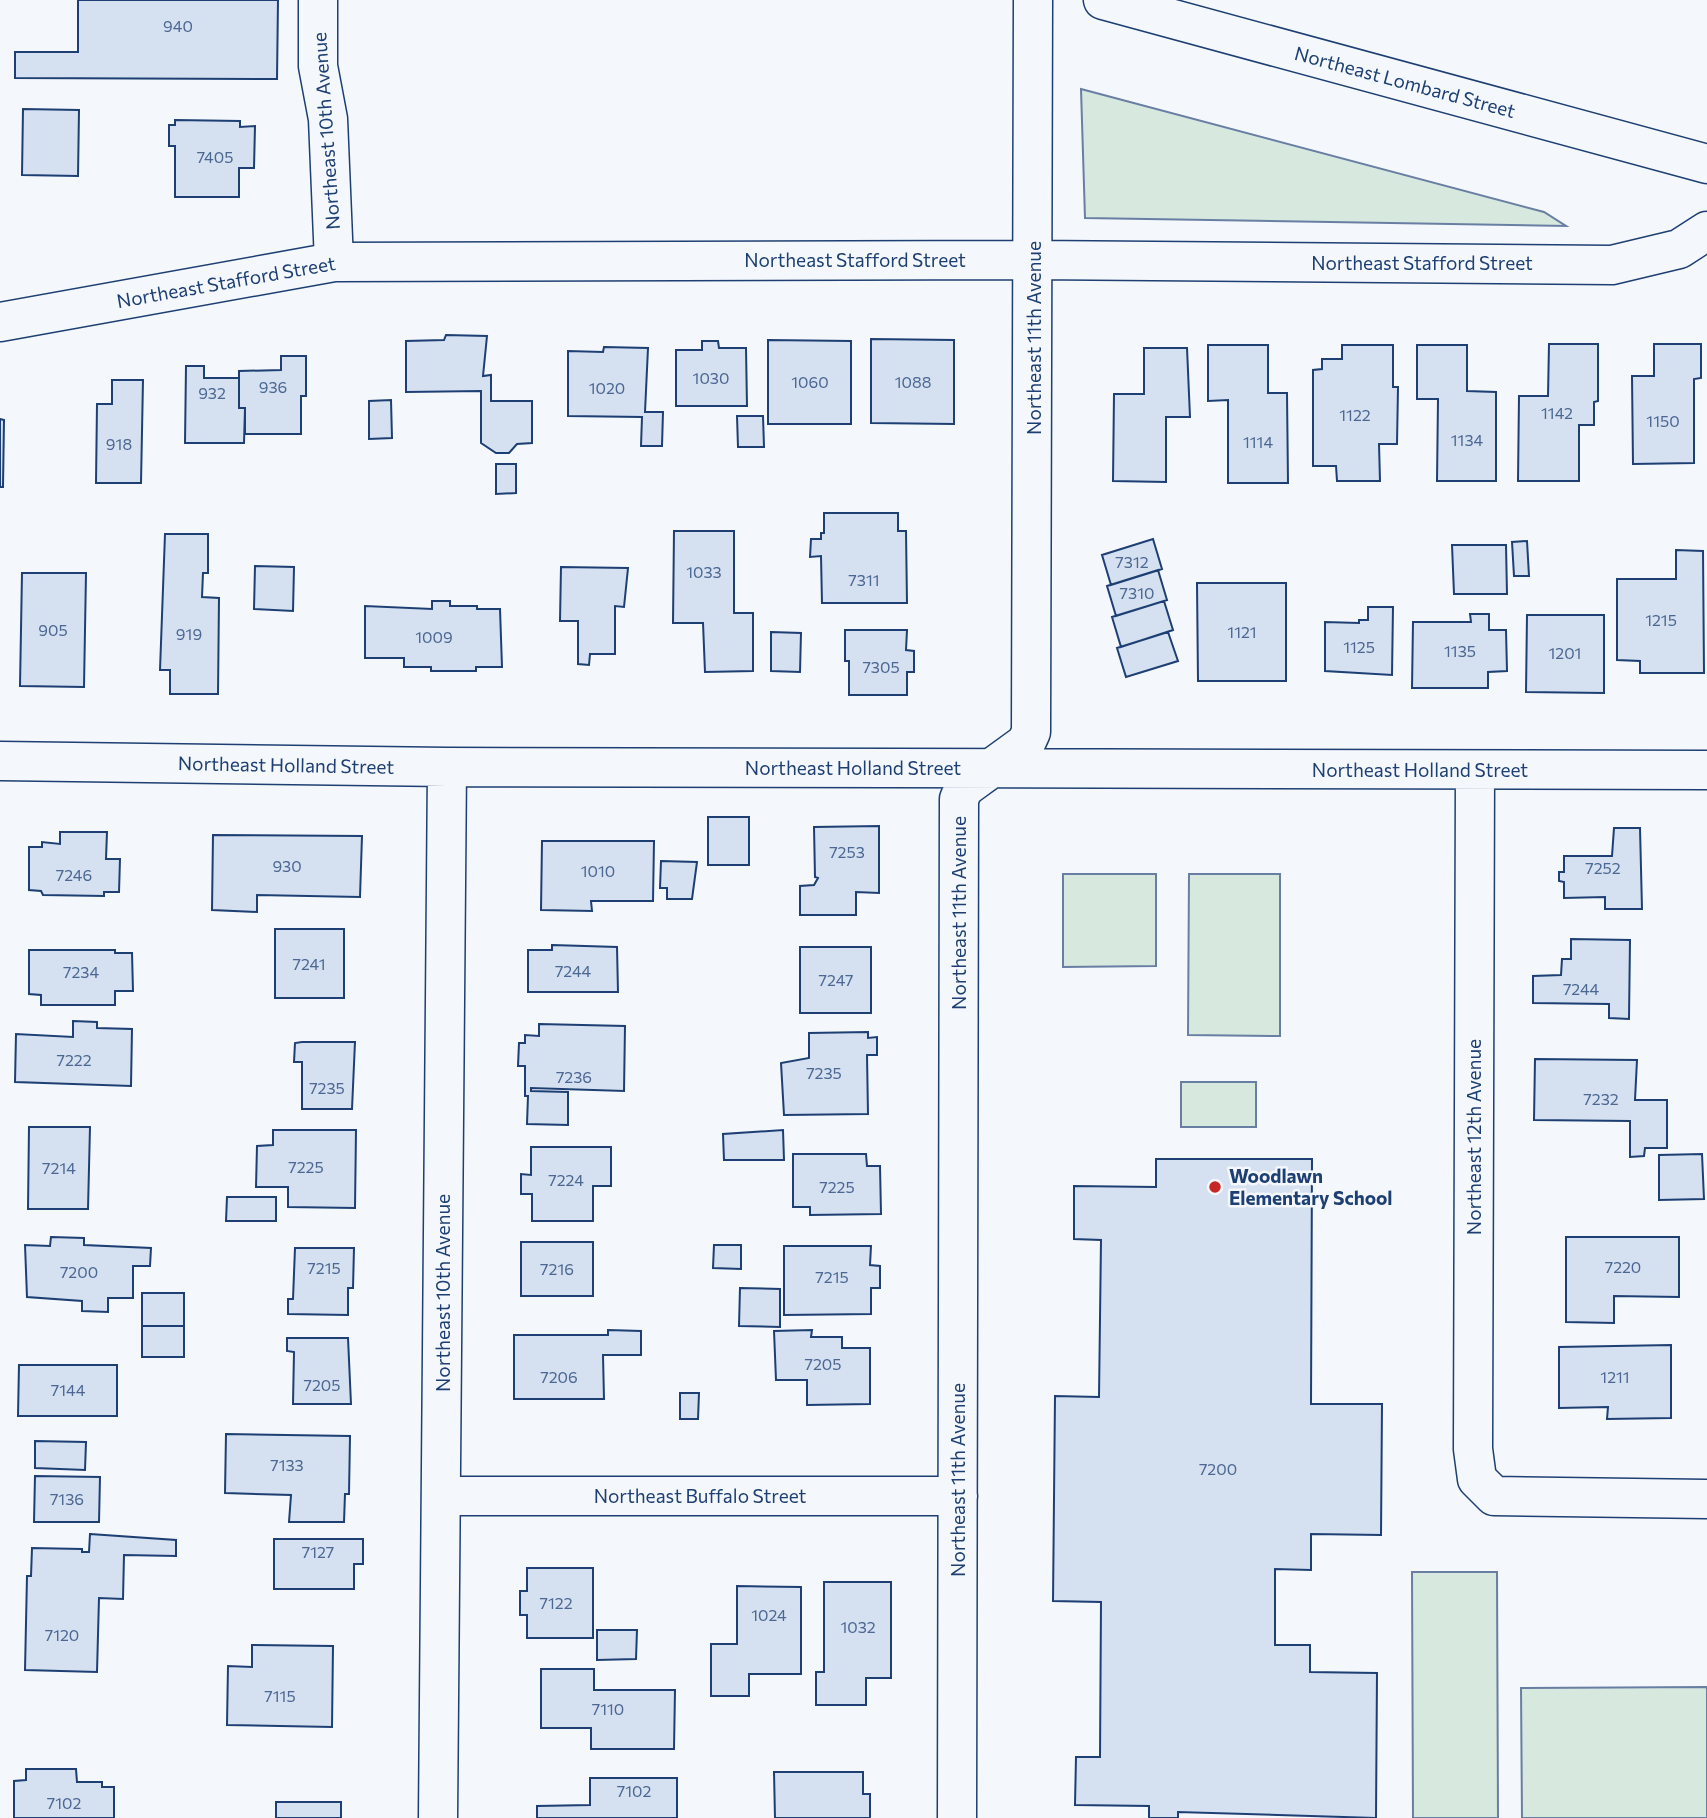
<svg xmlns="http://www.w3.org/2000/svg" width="1707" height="1818" font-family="Commissioner,sans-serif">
<rect width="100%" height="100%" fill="#f4f7fb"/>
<path fill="#d7e8df" stroke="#687fa3" stroke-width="2" d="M1081,89L1544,212L1566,226L1085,218Z
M1063,874H1156V966L1063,967Z
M1189,874H1280V1036L1188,1035Z
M1181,1082H1256V1127H1181Z
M1412,1572H1497L1498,1818H1413Z
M1707,1687V1818H1522L1521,1688Z"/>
<path fill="#d5e0f0" stroke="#1d3f73" stroke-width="2" d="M78,0H278L277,79L15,78V52H78Z
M23,109L79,110L78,176L22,175Z
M175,120L240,121V127L255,126L254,168H239V197H175V146H169V125H175Z
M446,335L487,336L483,376L491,375V401H532V443L517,444L509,453H496L481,443V391L406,392V341L444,340Z
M871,339L954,340V424L871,423Z
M768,340L851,341V424H768Z
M702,341H718L719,348H746L747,406H676V350H702Z
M1549,344H1598V401L1594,402V425H1579V481H1518L1519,396H1548Z
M1654,344H1701V378L1694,379V463L1633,464L1632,376H1654Z
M1208,345H1268V393H1287L1288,483H1228V400L1208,401Z
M1342,345H1393V387H1398L1397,444H1379L1380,481H1337L1336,466H1313V370L1322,369V359H1342Z
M1417,345H1467V391L1496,392V481H1437L1438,399H1417Z
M604,347L648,348L645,412H663L662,446H641L642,417L568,416V351L603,352Z
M1144,348H1187L1190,417H1166V482L1113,481L1114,394H1144Z
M281,356H306V396H301V434H245V408H239V371L281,370Z
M186,366H204V378H239V408H245L244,443H185Z
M112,380H143L141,483H96L97,404H112Z
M391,400L392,438L369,439V401Z
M737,416H763L764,447H738Z
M0,419L4,420L3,487H0Z
M496,464H516V493L496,494Z
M824,513H898V531H906L907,603H822L821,556L810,557L811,539H821V533H824Z
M674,531H734V613H753V671L705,672L703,623H673Z
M165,534H208V573H203L202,597L219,598L218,694H170V670H160Z
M1153,539L1162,569L1111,585L1102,555Z
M1527,541L1529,576H1514L1512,542Z
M1452,545H1506L1507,594H1454Z
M1676,550L1703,551L1704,673H1640V661L1617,660V579H1676Z
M255,566L294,567L293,611L254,609Z
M561,567L628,568L624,607L615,606V654H590L589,665L578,664V621H560Z
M1158,570L1167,600L1116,616L1107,586Z
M22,573H86L84,687L20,686Z
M1197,583H1286V681H1198Z
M432,601H450V606H477V609H500L502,667H476V671H431V667H404V658H365V606L432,609Z
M1164,601L1173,630L1121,647L1112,617Z
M1368,607H1393L1392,675L1325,671V622L1359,623V620H1368Z
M1470,614H1489V630H1506L1507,671L1488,672V688H1412L1413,622H1471Z
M1527,615H1604V693L1526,692Z
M845,630H907L906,650L914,651V672H907V695H849V661H845Z
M771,632L801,633L800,672L771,671Z
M1168,632L1178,661L1126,677L1117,648Z
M708,817H749V865H708Z
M879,826V893L856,892V915H800V886L814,885L818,878L815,877L814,827Z
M1614,828H1640L1642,909H1605V897L1564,898V882L1559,881V872H1564V856H1612Z
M60,832H107L106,859H120L119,892H104V896L43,895L41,891L29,890V847H42V842L60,844Z
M213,835L362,836L360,897L257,895V912L212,910Z
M542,841H654L653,901H591L592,911L541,910Z
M661,861L697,862L692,899H667V888H660Z
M275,929H344V998H275Z
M1571,939L1630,940L1629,1019L1609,1018V1004L1533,1003V976L1561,975L1562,959H1571Z
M552,945L617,947L618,992H528V950H552Z
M800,947H871V1013H800Z
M29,950H115V953H132L133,991H115V1005H41V995L29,994Z
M73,1021L97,1022V1028L132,1029L131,1086L15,1082L16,1034L73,1037Z
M539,1024L625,1026L624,1091L531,1088V1091L568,1092V1125L527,1124L528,1096H525V1066H518L519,1043H525V1035L539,1036Z
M868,1032V1038L877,1037V1055H867L868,1114L784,1115L781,1063L809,1058V1033Z
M302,1042H355L352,1109H302V1062H294L295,1043Z
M1535,1059L1637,1060L1635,1100H1667V1148H1645L1644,1156L1630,1157V1121L1534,1120Z
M29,1127H90L88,1209H28Z
M273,1130H356L355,1208L288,1207V1187H256L257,1146L273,1145Z
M783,1130L784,1160H724L723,1134Z
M531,1147H611V1186H593V1221H532V1194H521V1174L531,1175Z
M793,1154H866L867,1166H880L881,1214L810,1215V1207H793Z
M1702,1154L1704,1199L1659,1200V1155Z
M1156,1159H1312L1311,1404H1382L1381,1535L1311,1534V1570L1275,1569V1645H1310V1672L1377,1673L1376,1818L1178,1812V1818H1149V1806L1075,1805L1076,1757H1100L1101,1602L1053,1601L1055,1396L1099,1397L1101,1240L1074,1239V1186L1156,1187Z
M227,1197H276V1221H226Z
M51,1237L84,1238V1245L151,1248L150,1266H133V1298H108V1312L82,1311V1301L27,1297L25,1245L50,1246Z
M1566,1237H1679V1297L1614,1296V1323L1566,1322Z
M521,1242H593V1296H521Z
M714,1245H741V1269L713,1268Z
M784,1246H871L870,1265L880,1266V1288H871V1314L784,1315Z
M295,1248H354L353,1288H348V1315L288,1314V1299H293Z
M740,1288L780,1289V1327L739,1326Z
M142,1293H184V1326H142Z
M142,1326H184V1357H142Z
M608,1330L641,1331V1355H603L604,1399H514V1335H608Z
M812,1330L811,1337H842V1348H870V1404L807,1405V1380H776L774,1331Z
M287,1338H348L351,1404H293L294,1352L287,1351Z
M1671,1345V1418L1607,1419L1608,1407L1559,1408V1347Z
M19,1365H117V1416H18Z
M680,1393H699L698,1419H680Z
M226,1434L350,1436L349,1494H345L344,1522H289L291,1495L225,1493Z
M35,1441L86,1442L85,1470L35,1468Z
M35,1476L100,1477L99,1522H34Z
M90,1534L176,1540V1556L124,1555L123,1599L99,1598L97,1672L25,1670L27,1576H31L32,1548L82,1549V1552H89Z
M274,1539H363V1564H354V1589H274Z
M527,1568H593V1638H527V1615H520V1591H527Z
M824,1582H891V1678H866V1705H816V1672H824Z
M737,1586L801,1587V1674H749V1696H711V1644H737Z
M597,1630H637L636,1659L597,1660Z
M252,1645L333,1646L332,1727L227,1725L228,1666L252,1667Z
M541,1669H594V1690H675L674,1749H591V1728H541Z
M26,1769H76L77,1782H102V1787H114V1818H14V1781L26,1780Z
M774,1772H863V1794H870V1818H775Z
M590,1778H677V1818H537V1806L590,1805Z
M276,1802H341V1818H276Z"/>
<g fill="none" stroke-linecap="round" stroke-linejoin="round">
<defs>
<path id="minor" d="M318,0V66L328,119L334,262
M0,322L334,262L1034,260L1612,265L1679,249L1707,231
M0,761L447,767L1707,770
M1475,770L1473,1449L1477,1479L1494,1496L1707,1499
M441,1496H958
M438,1818L447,767
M957,1818L959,799L964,788L1026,743L1031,732L1033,0"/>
<path id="major" d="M1103,0L1707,164"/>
</defs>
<use href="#minor" stroke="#1d3f73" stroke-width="41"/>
<use href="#major" stroke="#1d3f73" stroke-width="41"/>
<use href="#minor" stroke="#f4f7fb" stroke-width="38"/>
<use href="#major" stroke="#f4f7fb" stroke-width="38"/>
</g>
<circle fill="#c62828" stroke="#f4f7fb" stroke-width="2.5" cx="1215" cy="1187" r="7"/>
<g text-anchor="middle" stroke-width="5" stroke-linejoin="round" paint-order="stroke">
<g font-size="16" fill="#4b6792">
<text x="178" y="32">940</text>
<text x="215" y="163">7405</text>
<text x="711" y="384">1030</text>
<text x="810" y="388">1060</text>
<text x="913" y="388">1088</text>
<text x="273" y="393">936</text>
<text x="607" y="394">1020</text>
<text x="212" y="399">932</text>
<text x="1557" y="419">1142</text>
<text x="1355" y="421">1122</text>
<text x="1663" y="427">1150</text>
<text x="1467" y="446">1134</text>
<text x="1258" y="448">1114</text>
<text x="119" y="450">918</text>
<text x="1132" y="568">7312</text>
<text x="704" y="578">1033</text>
<text x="864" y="586">7311</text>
<text x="1137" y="599">7310</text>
<text x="1661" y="626">1215</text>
<text x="53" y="636">905</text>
<text x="1242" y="638">1121</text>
<text x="189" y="640">919</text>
<text x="434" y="643">1009</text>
<text x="1359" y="653">1125</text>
<text x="1460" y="657">1135</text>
<text x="1565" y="659">1201</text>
<text x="881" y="673">7305</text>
<text x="847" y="858">7253</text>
<text x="287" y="872">930</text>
<text x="1603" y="874">7252</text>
<text x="598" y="877">1010</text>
<text x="74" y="881">7246</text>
<text x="309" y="970">7241</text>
<text x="573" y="977">7244</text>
<text x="81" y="978">7234</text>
<text x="836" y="986">7247</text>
<text x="1581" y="995">7244</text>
<text x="74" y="1066">7222</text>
<text x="824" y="1079">7235</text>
<text x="574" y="1083">7236</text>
<text x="327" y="1094">7235</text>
<text x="1601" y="1105">7232</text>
<text x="306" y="1173">7225</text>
<text x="59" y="1174">7214</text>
<text x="566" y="1186">7224</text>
<text x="837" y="1193">7225</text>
<text x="1623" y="1273">7220</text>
<text x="324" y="1274">7215</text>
<text x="557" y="1275">7216</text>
<text x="79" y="1278">7200</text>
<text x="832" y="1283">7215</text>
<text x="823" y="1370">7205</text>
<text x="559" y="1383">7206</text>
<text x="1615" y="1383">1211</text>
<text x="322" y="1391">7205</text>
<text x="68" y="1396">7144</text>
<text x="287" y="1471">7133</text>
<text x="1218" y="1475">7200</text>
<text x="67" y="1505">7136</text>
<text x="318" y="1558">7127</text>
<text x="556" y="1609">7122</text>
<text x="769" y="1621">1024</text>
<text x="858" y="1633">1032</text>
<text x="62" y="1641">7120</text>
<text x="280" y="1702">7115</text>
<text x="608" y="1715">7110</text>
<text x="634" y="1797">7102</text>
<text x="64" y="1809">7102</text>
</g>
<g font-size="19" fill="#1d3f73" stroke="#f4f7fb">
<text transform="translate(1405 82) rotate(15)" y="7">Northeast Lombard Street</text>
<text transform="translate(326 131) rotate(-94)" y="7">Northeast 10th Avenue</text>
<text x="855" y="267">Northeast Stafford Street</text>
<text x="1422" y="270">Northeast Stafford Street</text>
<text transform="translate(226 282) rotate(-10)" y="7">Northeast Stafford Street</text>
<text transform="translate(1034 338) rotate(-90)" y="7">Northeast 11th Avenue</text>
<text transform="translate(286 765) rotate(1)" y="7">Northeast Holland Street</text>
<text x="853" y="775">Northeast Holland Street</text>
<text x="1420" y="777">Northeast Holland Street</text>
<text transform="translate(959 913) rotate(-90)" y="7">Northeast 11th Avenue</text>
<text transform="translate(1474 1137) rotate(-90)" y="7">Northeast 12th Avenue</text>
<text transform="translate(443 1293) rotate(-90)" y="7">Northeast 10th Avenue</text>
<text transform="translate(958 1480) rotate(-90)" y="7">Northeast 11th Avenue</text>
<text x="700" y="1503">Northeast Buffalo Street</text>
</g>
<g font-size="19" font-weight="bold" fill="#1d3f73" stroke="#f4f7fb" text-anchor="start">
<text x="1229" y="1183">Woodlawn<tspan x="1229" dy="22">Elementary School</tspan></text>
</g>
</g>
</svg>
